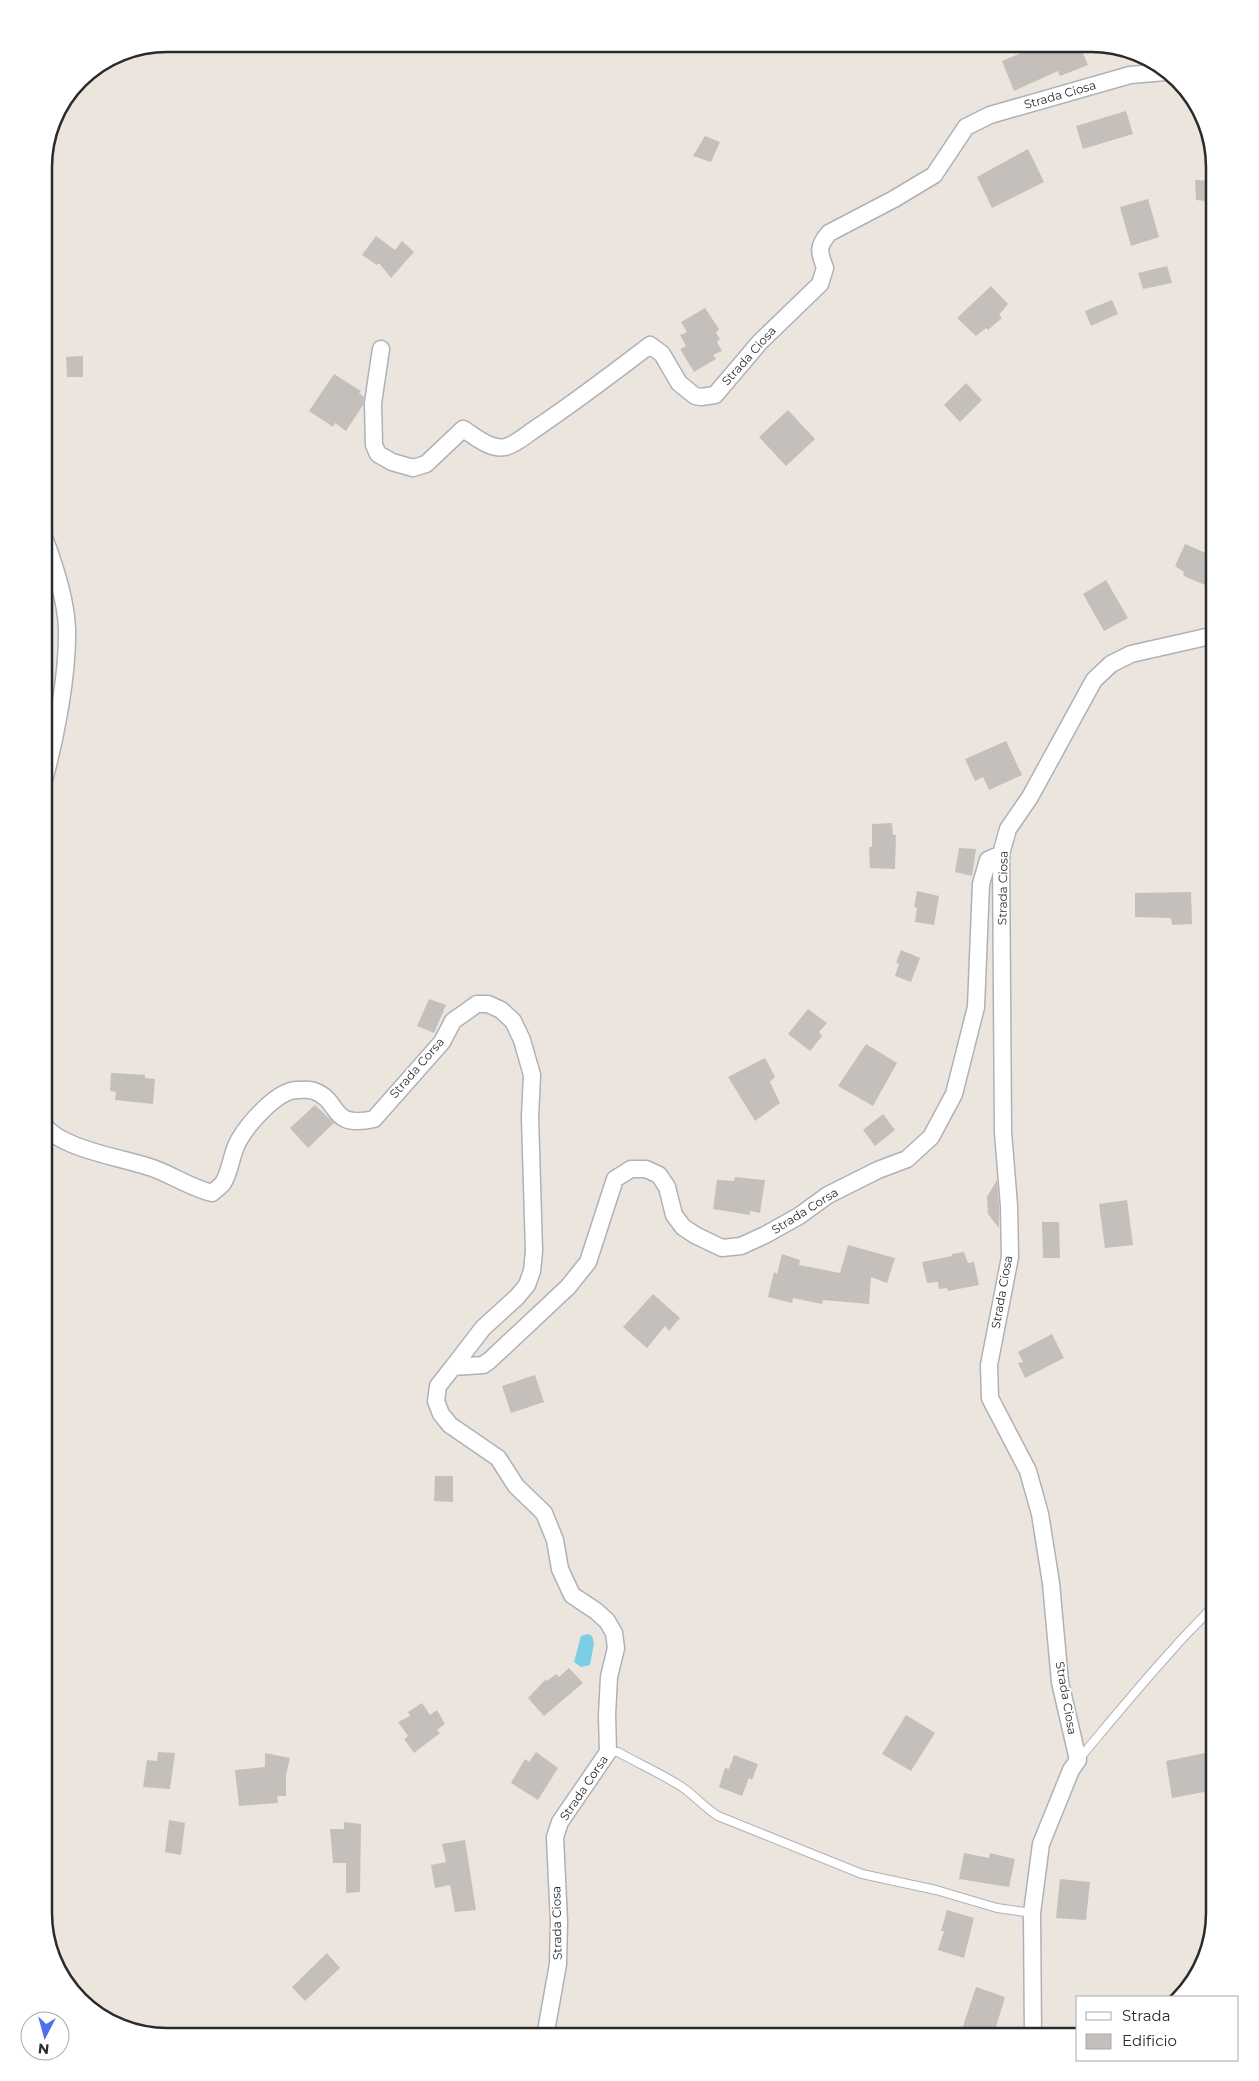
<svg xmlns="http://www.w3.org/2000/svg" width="1259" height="2081" font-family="Montserrat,sans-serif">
<rect width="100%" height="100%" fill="#ece5de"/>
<path fill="#7acee5" d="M588,1634L592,1636L594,1643L590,1665L581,1667L574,1662L581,1636Z"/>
<path fill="#c4bfbb" d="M1049,44H1079L1088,65L1060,76L1058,71L1014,91L1002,61L1028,50L1029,52Z
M1126,111L1133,134L1083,149L1076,126Z
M705,136L720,142L711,162L693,156Z
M1028,149L1044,182L992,208L977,177Z
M1195,180L1215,181V202L1196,200Z
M1148,199L1159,237L1131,246L1120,207Z
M376,236L395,250L402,241L414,252L391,278L379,263L377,265L362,255Z
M1167,266L1172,283L1143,289L1138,273Z
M991,286L1008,304L999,315L1002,318L988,330L986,328L976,336L957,318Z
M1112,300L1118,314L1091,326L1085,311Z
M705,308L719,329L716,333L720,339L717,342L722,351L713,355L716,359L694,372L680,349L686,346L680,335L687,332L681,322Z
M83,356V377H67L66,357Z
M334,374L361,391L359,393L364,397L363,405L346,431L335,423L333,427L309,411Z
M966,383L982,400L960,422L944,405Z
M788,410L815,439L786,466L759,437Z
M1185,544L1215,557V574L1210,587L1186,577L1183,574L1184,572L1175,566Z
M1106,580L1128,618L1104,631L1083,594Z
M1006,741L1022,775L989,790L983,777L975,781L965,759Z
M892,823L893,835H896L895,869L870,868L869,847H872V824Z
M959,848L976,849L972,876L955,872Z
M917,891L939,896L934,925L915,922L917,908L914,907Z
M1191,892L1192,924L1172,925L1171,918L1135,917V893Z
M901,950L920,958L911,982L895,976L899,964L896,963Z
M429,999L446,1005L434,1033L417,1026Z
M808,1009L827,1023L819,1032L822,1036L810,1051L788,1034Z
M866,1044L897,1063L873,1106L838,1086Z
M765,1058L775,1077L770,1082L780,1103L755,1121L728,1077Z
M111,1073L145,1075V1078L155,1079L153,1104L115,1100L116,1092L110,1091Z
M315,1105L334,1123L308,1148L290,1128Z
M883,1114L895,1130L875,1146L863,1130Z
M735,1177L765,1180L760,1213L750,1211V1215L713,1209L717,1180L734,1181Z
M997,1180L999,1206V1228L988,1214L987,1197Z
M1127,1200L1133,1245L1105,1248L1099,1204Z
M1042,1222H1059L1060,1258H1043Z
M848,1245L895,1258L887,1283L871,1277L869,1304L823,1300L822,1304L793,1298L792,1303L768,1297L774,1272L777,1274L782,1254L800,1260L799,1265L840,1273Z
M964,1252L968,1263L974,1262L979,1285L948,1291L947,1288L939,1289L938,1282L927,1283L922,1262L952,1256V1254Z
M653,1294L680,1318L669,1331L665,1326L647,1348L623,1327Z
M1052,1334L1064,1358L1025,1378L1018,1363L1023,1362L1018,1352Z
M535,1375L544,1402L511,1413L502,1386Z
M435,1476H453V1502L434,1501Z
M569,1668L583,1683L544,1716L528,1698L546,1679L547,1681L556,1674L559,1677Z
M422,1703L430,1715L437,1710L445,1724L437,1730L440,1733L414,1753L404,1739L408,1736L398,1722L410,1716L408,1712Z
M906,1715L935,1733L911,1771L882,1754Z
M158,1752L175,1753L170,1789L143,1787L147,1760L157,1761Z
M536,1752L558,1768L538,1800L511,1783L525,1759L529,1762Z
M265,1753L290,1758L286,1775V1796H277L278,1803L239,1806L235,1770L265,1767Z
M1205,1753L1209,1770L1212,1768L1215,1790L1172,1798L1166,1761Z
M734,1755L758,1764L752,1780L749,1778L742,1796L719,1787L725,1768L729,1769Z
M169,1820L185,1823L181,1855L165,1852Z
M344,1822L361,1824L360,1892L346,1893V1863H333L330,1829H344Z
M465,1840L476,1910L455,1912L450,1885L435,1888L431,1865L446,1862L442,1844Z
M964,1853L989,1858L990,1853L1015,1859L1009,1887L959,1879Z
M1060,1879L1090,1882L1086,1920L1056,1918Z
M947,1910L974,1918L964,1958L938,1950L944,1931H941Z
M327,1953L340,1968L305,2001L292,1987Z
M976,1987L1005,1997L993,2037H971L961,2032Z"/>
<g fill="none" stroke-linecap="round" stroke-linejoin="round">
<defs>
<path id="service" d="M608,1752H618C639,1764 662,1774 682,1787C695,1796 705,1808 718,1816L862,1874L936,1890L997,1908L1032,1913
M1079,1759C1110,1722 1141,1684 1174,1648C1187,1632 1203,1619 1215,1603"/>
<path id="minor" d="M381,349L373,403L374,445L378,454L392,462L413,468L426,464L463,429C475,436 490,450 505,447C515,445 526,435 535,429C574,403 612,374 650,345L662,354L679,383L695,396L701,397L715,395L760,342L820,284L825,268C819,252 817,247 829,233L894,199L934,175L966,127L990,115L1130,75L1166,72
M44,780C56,737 68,674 67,629C66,599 55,566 44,537
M44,1125C62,1150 126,1158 155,1169C174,1176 191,1188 212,1193C215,1190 220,1187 223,1183C231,1171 231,1153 239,1140C249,1123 278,1089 298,1090C303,1090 309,1089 314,1091C342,1101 328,1129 374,1119L442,1042L453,1021L477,1004H488L501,1010L513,1021L522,1040L532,1075L530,1117L534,1251L532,1271L527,1285L517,1297L483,1328L453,1367
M545,2037L558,1964L559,1922L555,1837L560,1822L608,1752L607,1715L609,1677L616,1648L614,1633L607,1621L596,1611L572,1595L560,1569L555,1540L544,1513L516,1486L498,1458L450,1425L441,1414L436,1401L438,1386L453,1367L483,1365L489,1361L568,1287L588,1262L615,1179L631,1169H646L659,1175L667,1187L674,1215L683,1227L695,1235L722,1248L741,1246L765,1235L799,1216L828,1195L878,1170L907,1159L931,1137L954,1094L976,1007L981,884L988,860L1001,854
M1033,2037L1032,1913L1041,1844L1071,1770L1078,1760L1060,1682L1051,1583L1040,1514L1028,1471L990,1398L989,1365L1010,1257L1009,1206L1003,1132L1001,854L1008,829L1030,797L1094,680L1111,664L1131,654L1215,635"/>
</defs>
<use href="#service" stroke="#afb1ba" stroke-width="10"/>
<use href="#minor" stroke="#afb1ba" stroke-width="19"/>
<use href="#service" stroke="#fff" stroke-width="8"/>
<use href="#minor" stroke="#fff" stroke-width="16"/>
</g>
<g text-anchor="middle" stroke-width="4" stroke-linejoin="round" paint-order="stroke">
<g font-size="12" fill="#2b2b2b" stroke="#fff">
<text transform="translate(1060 95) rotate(-16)" y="4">Strada Ciosa</text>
<text transform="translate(749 356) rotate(-48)" y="4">Strada Ciosa</text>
<text transform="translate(1003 888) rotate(-89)" y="4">Strada Ciosa</text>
<text transform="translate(417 1068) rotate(-49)" y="4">Strada Corsa</text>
<text transform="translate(805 1211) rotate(-32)" y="4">Strada Corsa</text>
<text transform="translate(1002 1292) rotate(-80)" y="4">Strada Ciosa</text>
<text transform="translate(1066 1698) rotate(80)" y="4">Strada Ciosa</text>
<text transform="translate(584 1788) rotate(-56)" y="4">Strada Corsa</text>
<text transform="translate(557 1923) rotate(-91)" y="4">Strada Ciosa</text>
</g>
</g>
<path d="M0 0H1259V2081H0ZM167 52H1091A115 115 0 0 1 1206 167V1913A115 115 0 0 1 1091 2028H167A115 115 0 0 1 52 1913V167A115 115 0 0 1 167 52Z" fill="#fff" fill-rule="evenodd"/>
<path fill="none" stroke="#2b2b2b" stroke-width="2.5" d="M167 52H1091A115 115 0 0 1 1206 167V1913A115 115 0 0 1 1091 2028H167A115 115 0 0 1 52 1913V167A115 115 0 0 1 167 52Z"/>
<rect x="1076" y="1996" width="162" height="65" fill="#ffffff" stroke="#aaaaaa"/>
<rect x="1086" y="2012" width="25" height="8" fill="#ffffff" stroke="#aaaaaa"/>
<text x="1122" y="2021" font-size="15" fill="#2b2b2b">Strada</text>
<rect x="1086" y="2034" width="25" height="15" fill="#c4bfbb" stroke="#aaaaaa"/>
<text x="1122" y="2046" font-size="15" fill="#2b2b2b">Edificio</text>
<g transform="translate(45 2036) rotate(186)"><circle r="24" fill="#ffffff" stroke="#aaaaaa"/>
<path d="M0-4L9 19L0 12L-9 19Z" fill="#4c71eb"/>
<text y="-8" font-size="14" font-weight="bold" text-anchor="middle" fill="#2b2b2b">N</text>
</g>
</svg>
